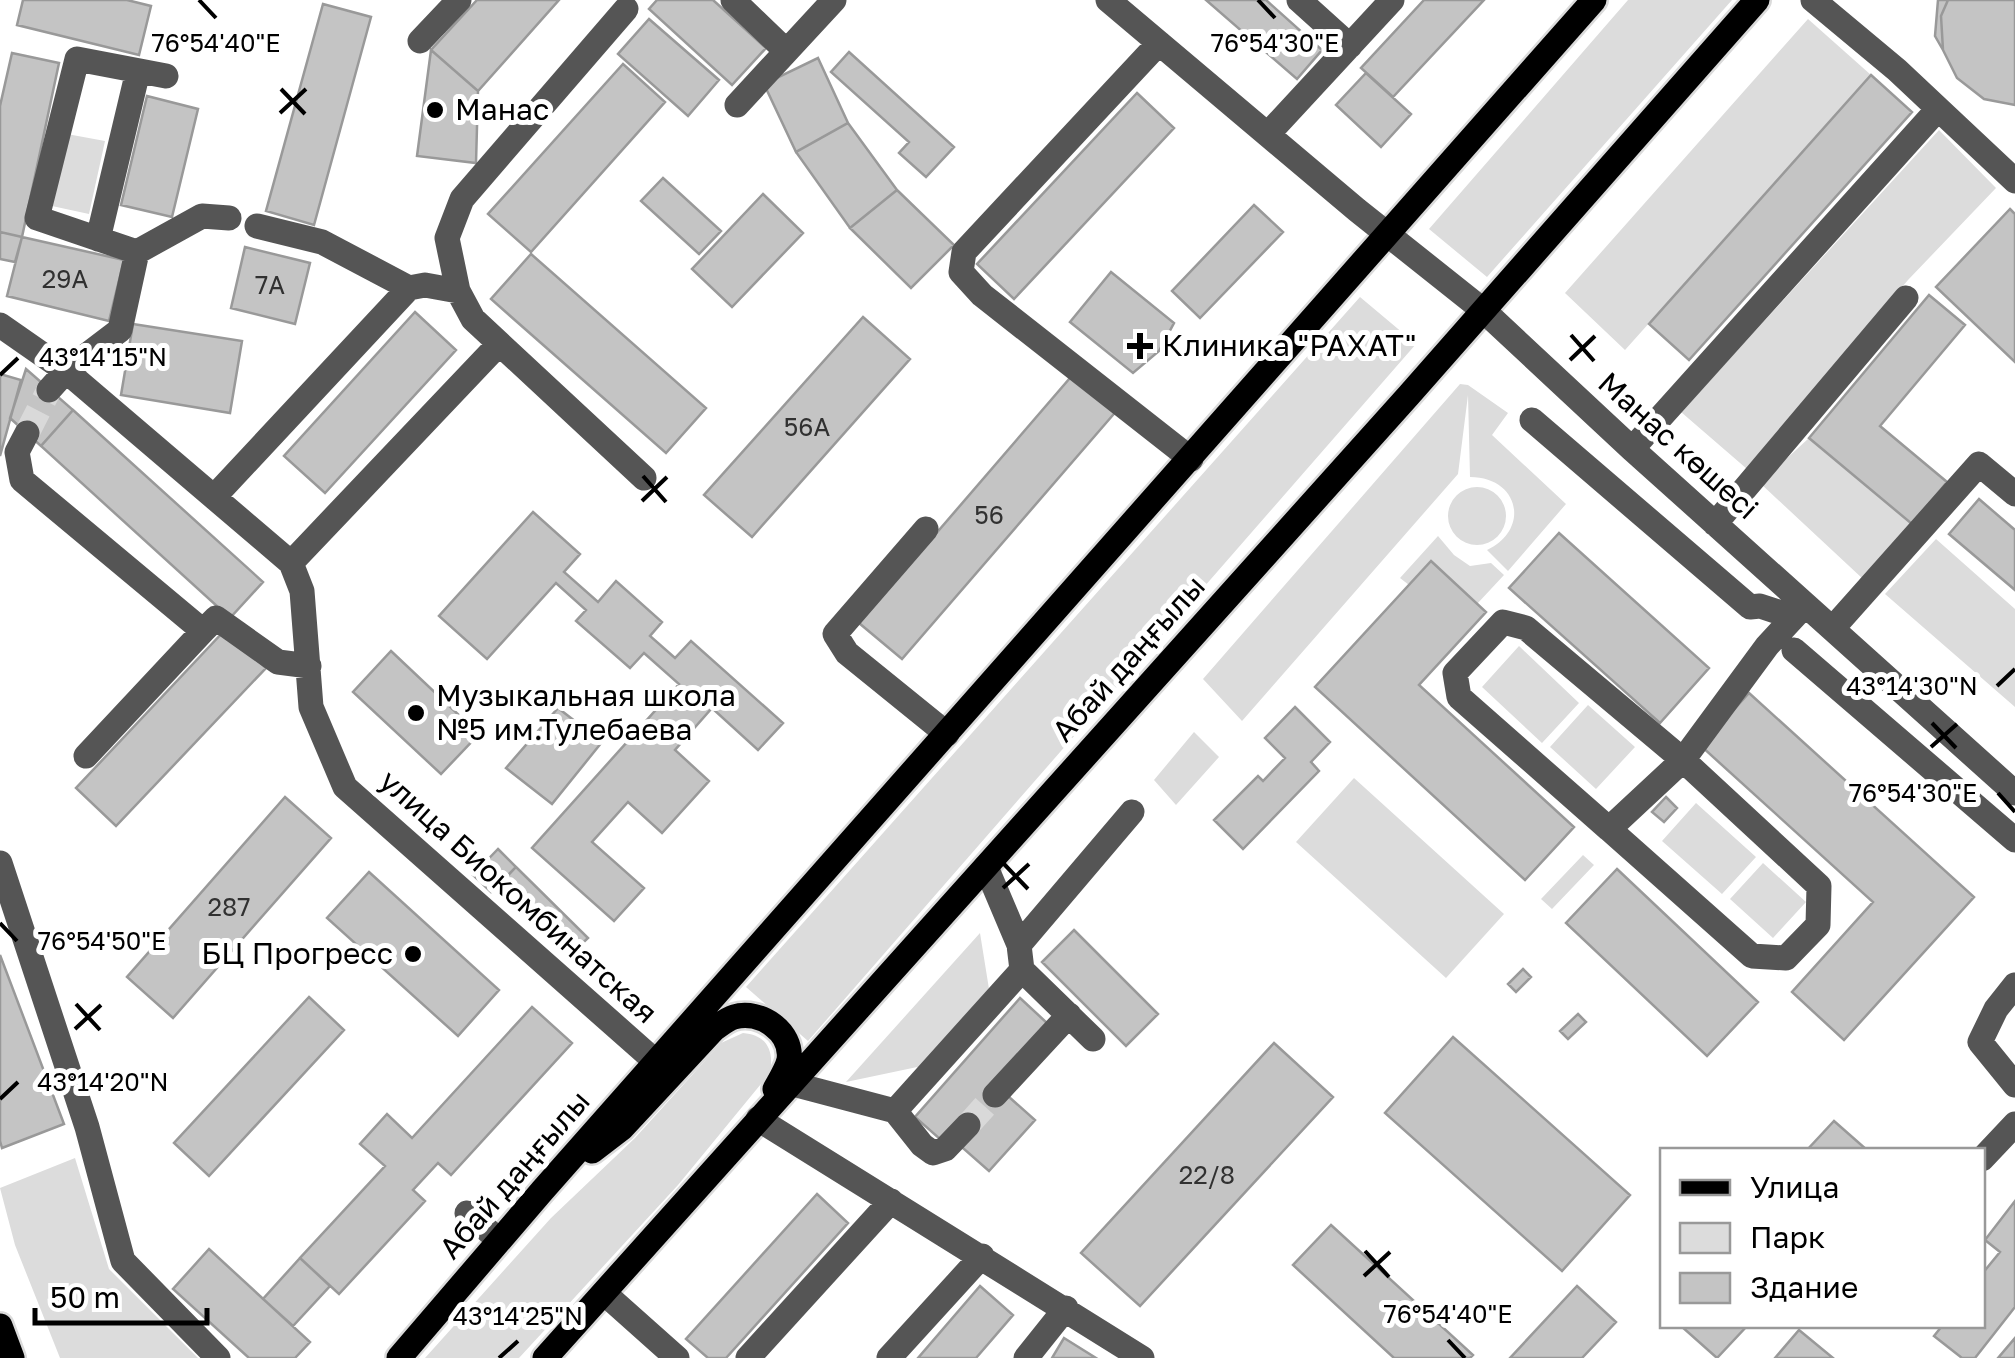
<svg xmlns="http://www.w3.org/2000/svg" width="2015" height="1358" font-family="'Golos Text',sans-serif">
<rect width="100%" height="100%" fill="#fff"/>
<path fill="#dcdcdc" d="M1628,0H1732L1487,277L1429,229Z
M1808,19L1871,75L1625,350L1565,293Z
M1939,130L1996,188L1908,280L1747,469L1681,412Z
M67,134L105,141L89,214L52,206Z
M1360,297L1416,344L808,1041L746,987Z
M1460,384L1468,385L1508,413L1492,435L1566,504L1508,571L1487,550C1531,529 1519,477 1470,477L1468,395L1458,474L1242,721L1203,679Z
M1809,438L1912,524L1863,579L1760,483Z
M1448 516a29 29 0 1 1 58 0a29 29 0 1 1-58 0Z
M1438,536L1454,555L1470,566L1491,563L1504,575L1477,604L1431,562L1409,585L1400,578Z
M1936,539L2015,609V707L1885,594Z
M1519,646L1579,703L1542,743L1482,687Z
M1588,705L1635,747L1596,789L1550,747Z
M1194,732L1219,757L1176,805L1154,780Z
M1354,778L1504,914L1446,978L1296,842Z
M1696,803L1756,857L1722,894L1662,841Z
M1583,855L1594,865L1552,909L1541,899Z
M1763,863L1806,902L1773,938L1730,899Z
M980,933L989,989L922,1066L846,1082Z
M743,1033C768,1035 774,1052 770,1073L678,1185L519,1358H425L551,1218L635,1138L721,1043Z
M75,1158L109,1269L198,1358H60L15,1245L0,1188Z"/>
<path fill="#c4c4c4" stroke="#999" stroke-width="2.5" d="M23,0H127L151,6L139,55L17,25Z
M477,0H559L478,91L431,50Z
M657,0H713L766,48L732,85L649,9Z
M1206,0H1266L1322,50L1297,79Z
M1424,0H1484L1393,97L1361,68Z
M1938,0H1948L1941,16L1943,50L1935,36Z
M1948,0H2015V105L1984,99L1957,78L1943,50L1941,16Z
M323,4L371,17L314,225L266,211Z
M649,19L719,80L688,116L618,54Z
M431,50L478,91L476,163L417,156Z
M849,52L954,147L926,177L899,153L909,142L831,72Z
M12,53L59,63L22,237L0,232V106Z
M818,58L848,123L796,152L764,84Z
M623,64L665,102L531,252L488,214Z
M1366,73L1411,114L1381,147L1336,105Z
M1871,75L1912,112L1689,360L1649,324Z
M1137,93L1174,128L1014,299L977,264Z
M147,96L198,109L172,217L121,205Z
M848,123L897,190L850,228L796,152Z
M663,178L721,231L699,254L641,201Z
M897,190L954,245L911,288L850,228Z
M763,194L803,233L732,307L692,269Z
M1254,205L1283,232L1200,318L1172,291Z
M2010,209L2015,214V362L1936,287Z
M0,232L22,237L15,262L0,259Z
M22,237L124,260L109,321L7,296Z
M245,247L310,263L295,324L231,308Z
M531,254L706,408L666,453L491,299Z
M1111,272L1174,323L1159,351L1133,373L1070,322Z
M1929,295L1965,325L1880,426L1947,482L1912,524L1809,438Z
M415,312L456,350L325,493L284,456Z
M863,317L910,359L752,537L704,495Z
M133,324L242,341L230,413L121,395Z
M26,369L73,410L41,446L10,418Z
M1076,371L1119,408L902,659L859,623Z
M0,374L21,380L0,456Z
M73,410L263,582L230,618L41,446Z
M1979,499L2015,530V590L1949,534Z
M533,512L580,554L564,572L598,602L616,581L662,622L650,636L675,658L691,641L783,723L758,750L712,708L675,750L709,781L662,833L628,802L592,842L644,888L614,921L532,848L679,684L644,653L630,668L576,621L586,610L556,583L487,659L439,616Z
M1559,533L1709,668L1660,723L1509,588Z
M1431,561L1486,612L1419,685L1574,827L1525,880L1315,687Z
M225,630L266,668L116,826L76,788Z
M391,651L479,734L441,774L353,692Z
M1749,693L1974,897L1844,1040L1792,992L1873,902L1701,746Z
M1295,707L1330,742L1311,762L1319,771L1243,849L1214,820L1258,776L1263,781L1285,758L1265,738Z
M558,708L602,742L552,804L506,768Z
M285,797L331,838L173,1018L127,977Z
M1666,797L1677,808L1664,822L1652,812Z
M498,849L516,867L491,892L473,875Z
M516,867L588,938L569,956L498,886Z
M1617,869L1758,1002L1707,1056L1566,923Z
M369,872L499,990L458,1036L327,918Z
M1074,930L1158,1014L1126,1046L1042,962Z
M0,955L64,1124L2,1148L0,1141Z
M1523,969L1531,977L1516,992L1508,984Z
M309,997L344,1030L209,1176L174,1143Z
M1020,998L1047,1023L1009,1097L1035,1120L989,1171L963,1148L941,1140L915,1117Z
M532,1007L572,1043L451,1175L438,1163L413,1190L425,1201L339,1294L300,1258L385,1166L360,1144L387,1114L412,1138Z
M1578,1014L1586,1022L1568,1039L1560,1031Z
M1453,1037L1630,1195L1562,1271L1385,1113Z
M1274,1043L1333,1097L1140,1306L1081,1253Z
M1834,1121L1867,1150H1807Z
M817,1194L848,1223L726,1358H708L686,1339Z
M2015,1201V1307L1975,1358H1962L1934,1336L1942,1326H1982V1274L2000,1252L1985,1240Z
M1331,1225L1473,1355L1470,1358H1394L1293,1265Z
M209,1249L310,1342L295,1358H249L173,1289Z
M300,1258L330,1286L293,1326L263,1299Z
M980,1286L1013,1315L976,1358H918Z
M1577,1286L1616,1322L1582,1358H1510Z
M1681,1326H1747L1717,1358Z
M1799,1330L1833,1358H1775Z
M1064,1338L1096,1358H1052Z
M2015,1338V1358H1998Z"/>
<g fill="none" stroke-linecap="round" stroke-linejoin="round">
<path stroke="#d9d9d9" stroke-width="25" stroke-dasharray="25 12" stroke-linecap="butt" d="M27,433L49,390
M968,1125L995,1095"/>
<defs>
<path id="major" d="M592,1151L622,1128L714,1029C720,1025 727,1019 734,1017C760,1009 793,1032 789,1060C787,1069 780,1080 775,1089
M0,1326L12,1358
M399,1358L542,1191L1594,0
M545,1358L1409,395L1757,0"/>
</defs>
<use href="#major" stroke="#dbdbdb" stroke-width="30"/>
<path stroke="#555" stroke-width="25" d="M733,0L785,50
M1108,0L1357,210L1484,311L1632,449L2015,793
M1299,0L1350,46
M1813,0L1897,70L2015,181
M626,9L462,199L447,238L458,291L473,319L644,478
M420,41L459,0
M1159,43L964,252L961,272L982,295L1191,459
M737,105L834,0
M1268,134L1392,0
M257,226L322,242L409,288
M98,239L138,71
M137,252L202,216L229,218
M0,325L66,371L291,563L302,591L311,707L345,787L656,1062
M49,390L66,371L120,330L137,252L37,218L77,59L166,76
M1532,420L1750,607L1760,606L1793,617
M27,433L17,452L22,480L203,631L86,756
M1632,449L1938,109
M214,497L409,288L425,285L458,291
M1715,524L1906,298
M926,529L835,634L847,653L947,734
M291,563L499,344
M1833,628L1979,464L2015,494
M203,631L216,618L278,662L309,666
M1794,650L2015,840
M1609,829L1459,697L1455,673L1503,622L1526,628L1683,760L1819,886L1818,925L1786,958L1752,956L1609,829L1683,760L1767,646L1805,605
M0,863L87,1127L123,1261L218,1358
M1019,945L1132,812
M1022,970L1093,1039
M2015,985L1996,1009L1980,1042L2015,1085
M789,1083L895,1111L1022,970L1019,945L986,867
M995,1095L1069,1015
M895,1111L922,1145L933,1153L945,1149L968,1125
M758,1119L1142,1358
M1982,1159L2015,1124
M467,1213L499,1240
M604,1293L677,1358
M748,1358L891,1201
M889,1358L982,1256
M1026,1358L1066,1308"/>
<use href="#major" stroke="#000" stroke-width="25"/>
</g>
<path fill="none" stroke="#000" stroke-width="4" d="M199,0L216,18M1258,0L1275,18M281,89L305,114M280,113L306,89M1571,335L1594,361M1570,360L1595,336M0,375L18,358M643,476L666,502M642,501L667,477M1997,686L2015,669M1932,723L1956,748M1931,747L1957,724M1998,793L2015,812M1004,864L1028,889M1003,888L1029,864M0,923L17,941M76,1004L100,1030M75,1029L101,1005M0,1099L18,1082M1365,1251L1389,1277M1364,1276L1390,1252M1448,1340L1465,1358M499,1358L518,1341"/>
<g fill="#000" stroke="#fff" stroke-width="4">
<circle cx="435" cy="110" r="10"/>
<path d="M1135 331h10v10h10v10h-10v10h-10v-10h-10v-10h10z"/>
<circle cx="416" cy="713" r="10"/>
<circle cx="413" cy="954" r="10"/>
</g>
<g text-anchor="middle" stroke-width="10" stroke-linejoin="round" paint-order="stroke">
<g font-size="25" fill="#313131">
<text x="65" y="288">29А</text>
<text x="270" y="294">7А</text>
<text x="807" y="436">56А</text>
<text x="989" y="524">56</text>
<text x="229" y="916">287</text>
<text x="1207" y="1184">22/8</text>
</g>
<g font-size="30" fill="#000" stroke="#fff" text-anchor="start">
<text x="455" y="120">Манас</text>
<text x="1162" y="356">Клиника "РАХАТ"</text>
<text x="436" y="706">Музыкальная школа<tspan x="436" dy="34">№5 им.Тулебаева</tspan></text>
<text x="393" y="964" text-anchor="end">БЦ Прогресс</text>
</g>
<g font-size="30" fill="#000" stroke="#fff">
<text transform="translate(1678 446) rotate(42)" y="10">Манас көшесі</text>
<text transform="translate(1129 659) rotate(-48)" y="10">Абай даңғылы</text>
<text transform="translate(518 897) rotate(42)" y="10">улица Биокомбинатская</text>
<text transform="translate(515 1175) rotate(-49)" y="10">Абай даңғылы</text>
</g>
</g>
<g font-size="25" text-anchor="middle" fill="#000" stroke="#fff" stroke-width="10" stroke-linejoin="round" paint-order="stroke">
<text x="216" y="52">76°54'40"E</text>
<text x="1275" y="52">76°54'30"E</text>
<text x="103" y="366">43°14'15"N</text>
<text x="1912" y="695">43°14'30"N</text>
<text x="1913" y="802">76°54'30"E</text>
<text x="102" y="950">76°54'50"E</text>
<text x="103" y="1091">43°14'20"N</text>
<text x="1448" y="1323">76°54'40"E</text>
<text x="518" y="1325">43°14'25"N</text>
</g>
<rect x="1660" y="1148" width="325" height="180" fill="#ffffff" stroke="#999999" stroke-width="2.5"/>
<rect x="1680" y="1180" width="50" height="15" fill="#000000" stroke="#999999" stroke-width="2.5"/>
<text x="1750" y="1198" font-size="30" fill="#000000">Улица</text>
<rect x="1680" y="1223" width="50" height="30" fill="#dcdcdc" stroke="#999999" stroke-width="2.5"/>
<text x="1750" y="1248" font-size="30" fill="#000000">Парк</text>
<rect x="1680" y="1273" width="50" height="30" fill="#c4c4c4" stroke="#999999" stroke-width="2.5"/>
<text x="1750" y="1298" font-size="30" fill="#000000">Здание</text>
<path d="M35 1308v15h172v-15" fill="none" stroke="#000000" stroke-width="5"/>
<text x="50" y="1308" font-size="30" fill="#000000" stroke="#ffffff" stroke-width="8" paint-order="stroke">50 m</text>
</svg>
